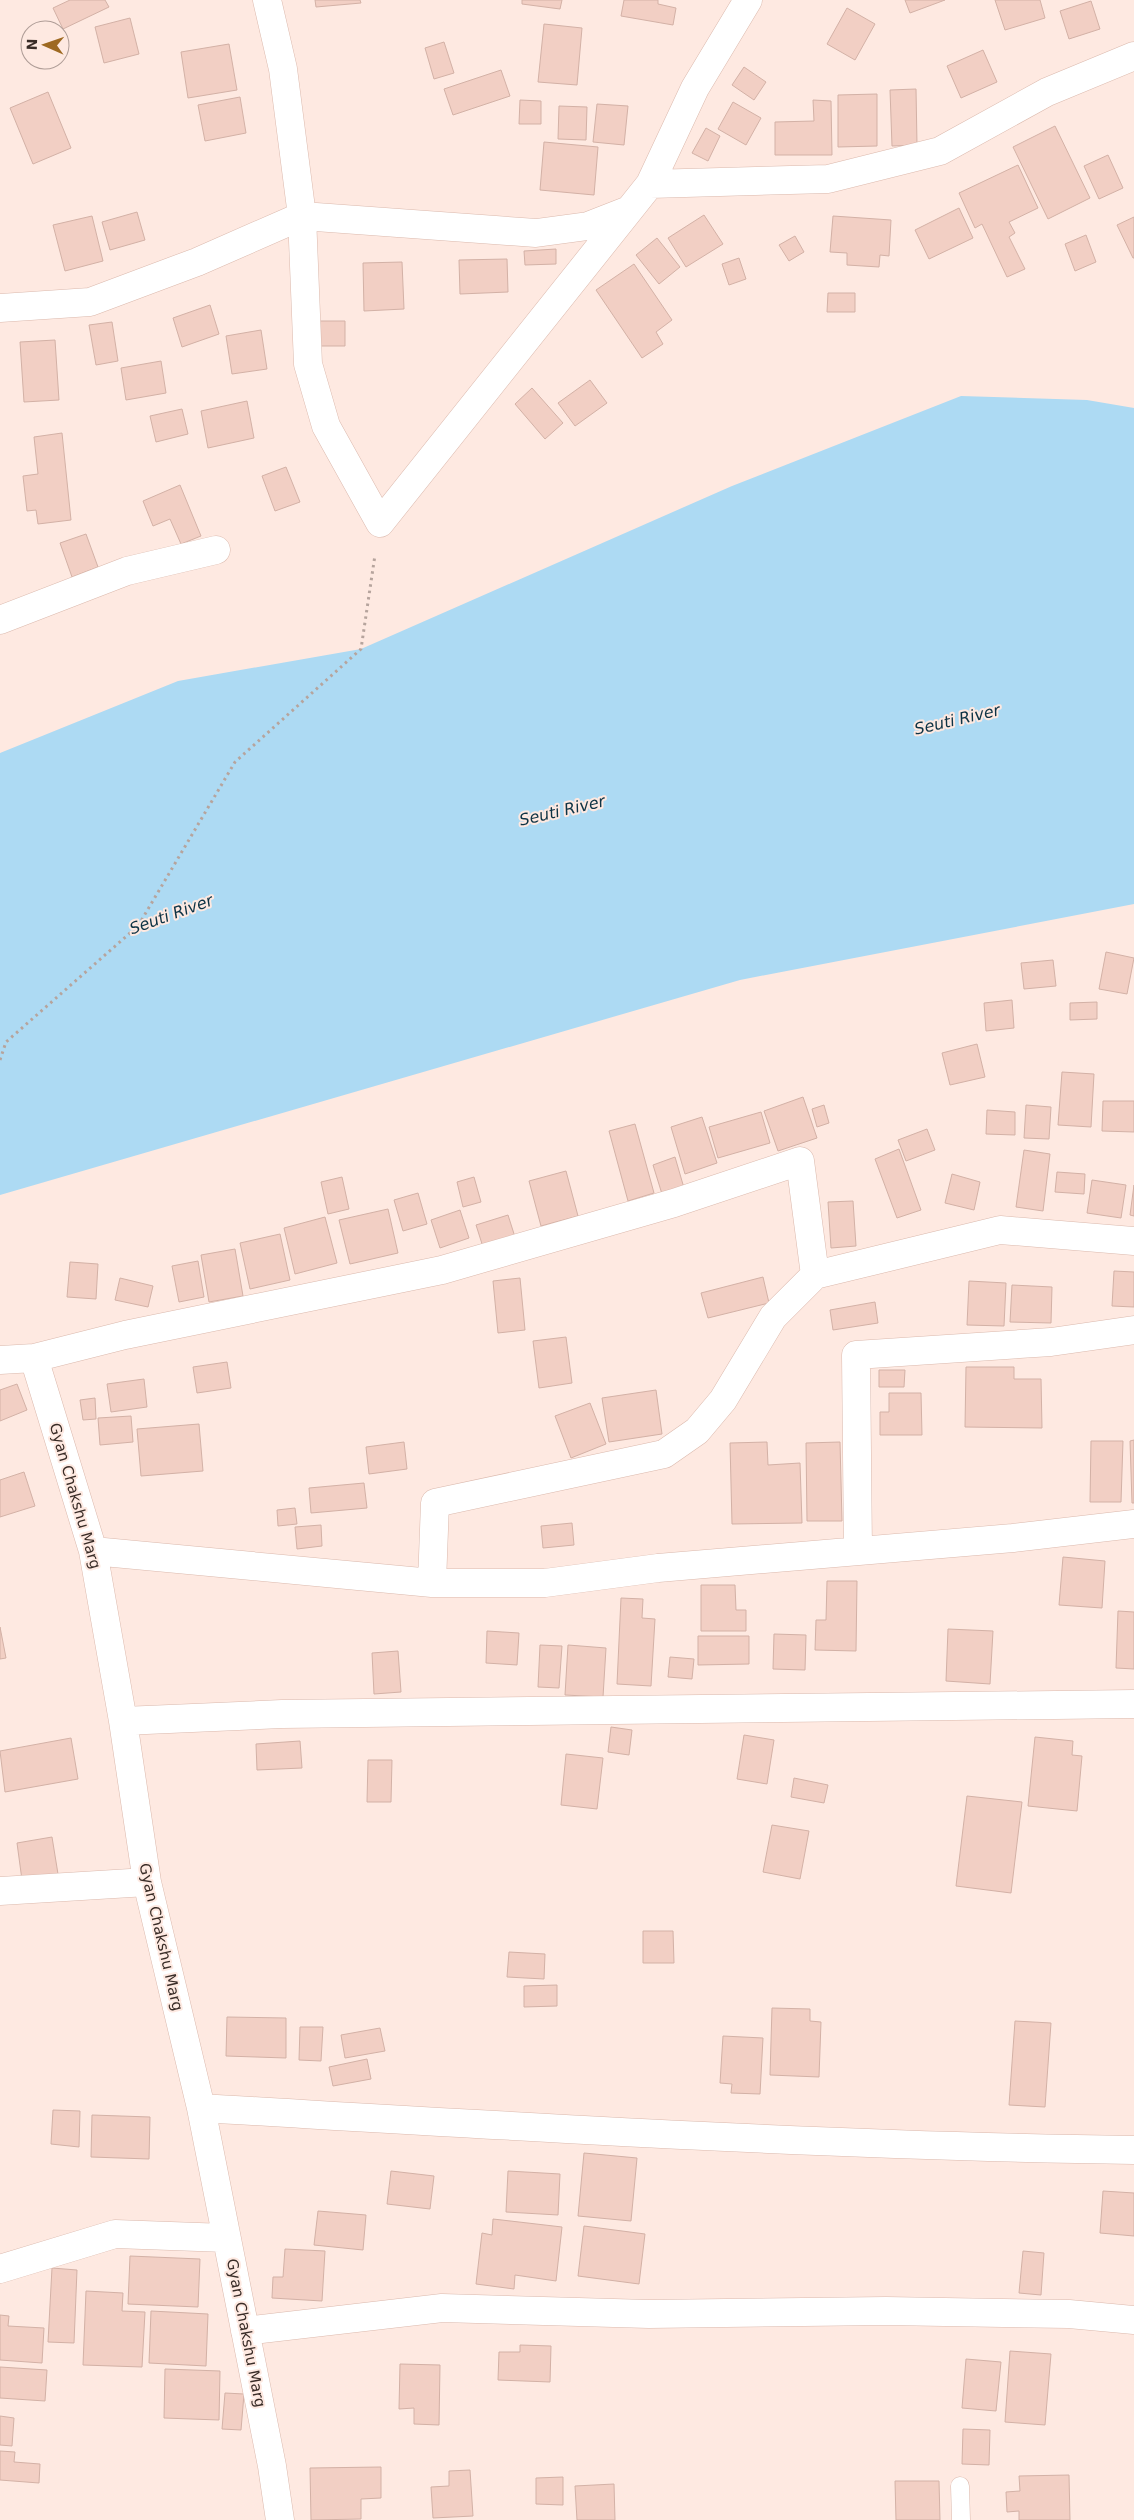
<svg xmlns="http://www.w3.org/2000/svg" width="1134" height="2520" font-family="'DejaVu Sans',sans-serif">
<rect width="100%" height="100%" fill="#fee9e1"/>
<path fill="#addaf3" d="M961,396L1087,400L1134,408V904L740,980L0,1195V753L178,681L361,649L732,486Z"/>
<path fill="#f2cfc4" stroke="#d3b1a6" d="M70,0H105L109,7L63,29L53,8Z
M315,0H360L361,3L316,7Z
M522,0H562L560,9L522,4Z
M624,0H658V4L676,8L673,25L621,16Z
M905,0H945L910,13Z
M995,0H1040L1045,18L1005,30Z
M1091,1L1100,29L1069,39L1060,11Z
M847,8L875,24L855,60L827,44Z
M130,18L139,54L104,63L95,27Z
M544,24L582,28L577,85L538,82Z
M444,42L454,73L434,79L425,48Z
M229,44L237,90L188,98L181,52Z
M983,50L997,82L961,98L947,66Z
M744,67L766,82L754,100L732,85Z
M501,70L510,96L453,115L444,89Z
M916,89L917,145L892,146L890,90Z
M48,92L71,148L33,164L10,108Z
M877,94V146L838,147V95Z
M240,97L246,133L205,141L198,105Z
M520,100L541,101V124H519Z
M813,100L831,101L832,155H775V122L814,121Z
M733,102L761,118L746,145L718,129Z
M597,104L628,106L624,145L593,142Z
M559,106L587,107L586,140L558,139Z
M1055,126L1090,198L1048,219L1013,147Z
M706,128L720,136L708,161L692,153Z
M544,142L598,147L594,195L540,190Z
M1108,155L1123,188L1099,199L1084,166Z
M1018,165L1038,208L1009,222L1015,233L1009,237L1025,269L1007,277L982,224L975,228L959,193Z
M959,208L973,238L929,259L915,230Z
M137,212L145,240L110,250L102,222Z
M704,215L723,244L686,267L668,238Z
M92,216L103,261L65,271L53,225Z
M833,216L891,220L889,256L880,255L879,267L847,265V253L830,252Z
M1134,217V258H1133L1117,225Z
M1086,235L1096,262L1075,271L1065,244Z
M795,236L804,252L789,261L779,245Z
M657,238L680,267L659,284L636,255Z
M556,249V264L525,265L524,251Z
M739,258L746,279L729,285L722,264Z
M507,259L508,292L460,294L459,260Z
M402,262L404,309L364,311L363,263Z
M634,264L672,320L656,332L663,344L642,358L596,290Z
M828,293H855V312H827Z
M210,305L219,334L182,347L173,318Z
M317,321H345V346H318Z
M112,322L118,361L96,365L89,325Z
M261,330L267,369L232,374L226,336Z
M55,340L59,400L24,402L20,342Z
M161,361L166,393L126,400L121,368Z
M590,380L607,403L575,426L558,403Z
M532,388L563,423L545,439L515,404Z
M247,401L254,438L208,448L201,411Z
M182,409L188,434L156,442L150,416Z
M62,433L71,520L38,524L36,510L27,511L23,476L38,474L34,437Z
M286,467L300,502L275,511L262,476Z
M180,485L201,536L181,544L170,519L153,526L143,501Z
M86,534L98,567L72,577L60,543Z
M1106,952L1134,958L1127,994L1099,989Z
M1053,960L1056,986L1024,989L1021,963Z
M1012,1000L1014,1028L986,1031L984,1003Z
M1097,1002V1019L1070,1020V1003Z
M977,1044L985,1077L950,1085L942,1053Z
M1062,1072L1094,1074L1091,1127L1058,1125Z
M803,1097L817,1138L778,1151L764,1111Z
M1103,1101H1134V1132L1102,1131Z
M824,1105L829,1123L817,1127L812,1109Z
M1026,1105L1051,1107L1049,1139L1024,1138Z
M987,1110L1015,1112V1135L986,1134Z
M761,1112L770,1143L718,1158L709,1127Z
M702,1117L717,1163L685,1174L671,1127Z
M635,1124L654,1193L628,1201L609,1131Z
M927,1129L935,1150L906,1161L898,1140Z
M899,1149L921,1210L897,1218L875,1159Z
M1024,1150L1050,1154L1043,1211L1016,1207Z
M675,1157L684,1188L662,1194L653,1165Z
M566,1171L578,1216L541,1226L529,1181Z
M1057,1172L1085,1174L1084,1194L1055,1192Z
M952,1174L980,1182L974,1210L945,1203Z
M342,1177L349,1209L328,1214L321,1182Z
M474,1177L481,1202L463,1207L457,1182Z
M1092,1180L1126,1185L1121,1218L1087,1213Z
M1134,1185V1216L1130,1215Z
M418,1193L427,1224L403,1231L394,1200Z
M853,1201L856,1246L831,1248L828,1202Z
M388,1209L398,1253L350,1264L339,1220Z
M460,1210L469,1238L440,1248L431,1220Z
M508,1215L515,1237L483,1247L476,1225Z
M325,1217L337,1263L295,1274L284,1228Z
M280,1234L290,1280L250,1289L240,1243Z
M235,1249L243,1296L209,1302L201,1255Z
M198,1261L204,1297L179,1302L172,1266Z
M70,1262L98,1264L96,1299L67,1297Z
M1114,1271L1134,1272V1307L1112,1306Z
M763,1277L769,1303L708,1318L701,1293Z
M120,1278L153,1286L148,1307L115,1300Z
M520,1278L525,1330L498,1333L493,1281Z
M969,1281L1006,1283L1004,1326L967,1325Z
M1012,1285L1052,1287L1051,1323L1010,1322Z
M875,1302L878,1323L833,1330L830,1310Z
M566,1337L572,1383L539,1388L533,1341Z
M227,1362L231,1388L197,1393L193,1367Z
M966,1367H1014V1379H1041L1042,1428L965,1427Z
M879,1370H905L904,1387H879Z
M144,1379L147,1407L111,1412L107,1384Z
M17,1384L27,1410L0,1421V1390Z
M656,1390L662,1434L609,1442L602,1398Z
M889,1393H921L922,1435H880V1412H889Z
M95,1398L96,1419L83,1420L80,1400Z
M590,1403L606,1444L571,1458L555,1416Z
M131,1416L133,1442L100,1445L98,1418Z
M199,1424L203,1471L141,1476L137,1429Z
M1134,1440V1503H1132L1130,1441Z
M1091,1441H1123L1121,1502H1090Z
M404,1442L407,1469L369,1474L366,1447Z
M767,1442L768,1465L800,1463L802,1523L732,1524L730,1443Z
M840,1442L842,1521H807L806,1443Z
M24,1472L35,1506L0,1517V1480Z
M364,1483L367,1508L311,1513L309,1488Z
M295,1508L297,1524L278,1526L277,1510Z
M572,1523L574,1545L543,1548L541,1526Z
M321,1525L322,1546L297,1549L295,1527Z
M1063,1557L1105,1561L1102,1608L1059,1605Z
M827,1581H857L856,1651L815,1650L816,1620H826Z
M701,1585H735L736,1610H746V1631H701Z
M621,1598L643,1599L642,1618L655,1619L651,1686L617,1684Z
M1118,1611L1134,1612V1669L1116,1668Z
M0,1627L6,1658L0,1659Z
M948,1629L993,1631L990,1684L946,1681Z
M487,1631L519,1633L517,1665L486,1663Z
M774,1634L806,1635L805,1670L773,1669Z
M698,1636H749V1664L698,1665Z
M540,1645L562,1646L559,1688L538,1687Z
M568,1645L606,1648L603,1697L565,1695Z
M398,1651L401,1692L374,1694L372,1653Z
M670,1657L694,1659L692,1679L668,1677Z
M611,1727L632,1730L629,1755L608,1752Z
M744,1735L774,1740L767,1784L737,1779Z
M1035,1737L1073,1741L1072,1755L1082,1756L1077,1811L1028,1806Z
M71,1738L78,1779L5,1792L0,1751Z
M300,1741L302,1768L257,1770L256,1744Z
M566,1754L603,1758L597,1809L561,1805Z
M368,1760H392L391,1802H367Z
M794,1778L828,1785L824,1803L791,1797Z
M967,1796L1022,1802L1011,1893L956,1886Z
M772,1825L809,1831L800,1879L763,1872Z
M52,1837L58,1874L22,1880L17,1843Z
M643,1931H673L674,1963H643Z
M509,1952L545,1954L544,1979L507,1977Z
M557,1985V2006L524,2007V1986Z
M772,2008L810,2009V2021L821,2022L819,2077L770,2075Z
M227,2017L286,2018V2058L226,2056Z
M1015,2021L1051,2023L1045,2107L1009,2105Z
M300,2027H323L321,2061L299,2060Z
M380,2028L385,2051L345,2058L341,2035Z
M723,2036L763,2038L760,2094L731,2093L732,2084L720,2083Z
M367,2059L371,2079L333,2086L329,2067Z
M53,2110L80,2111L79,2147L51,2144Z
M92,2115L150,2117L149,2159L91,2157Z
M584,2153L637,2158L631,2221L578,2216Z
M391,2171L434,2176L430,2209L387,2204Z
M508,2171L560,2174L558,2215L506,2212Z
M1103,2191L1134,2193V2236L1100,2233Z
M318,2211L366,2215L363,2250L314,2245Z
M493,2219L562,2227L556,2281L515,2275L514,2289L476,2284L482,2233L492,2235Z
M584,2226L645,2234L639,2284L578,2276Z
M285,2249L325,2251L322,2301L272,2298L273,2277H283Z
M1023,2251L1044,2253L1041,2295L1019,2293Z
M130,2256L200,2259L198,2307L128,2304Z
M52,2268L77,2270L74,2343L48,2342Z
M86,2291L123,2293L122,2311L145,2312L142,2367L83,2365Z
M151,2311L208,2314L206,2366L149,2363Z
M0,2315L9,2316L8,2326L44,2328L42,2363L0,2360Z
M520,2345L551,2346L550,2382L498,2380L499,2352H520Z
M1010,2351L1051,2354L1045,2425L1005,2422Z
M966,2359L1001,2362L996,2411L962,2408Z
M400,2364L440,2365L439,2425L414,2424V2408L399,2409Z
M0,2367L47,2370L45,2401L0,2398Z
M165,2369L220,2371L219,2420L164,2418Z
M225,2393L244,2394L241,2430L222,2429Z
M0,2416L14,2418L12,2446L0,2445Z
M963,2429L990,2430L989,2465L962,2464Z
M0,2451L15,2452L14,2462L40,2464L39,2483L0,2480Z
M381,2467V2498L361,2499V2519L311,2520L310,2468Z
M470,2470L473,2516L433,2518L431,2487L449,2486V2471Z
M1069,2475L1070,2520H1019V2511L1007,2512L1006,2492L1020,2491L1019,2476Z
M563,2477V2505L536,2504V2478Z
M895,2481H939L940,2520H896Z
M614,2484L615,2520H577L575,2486Z"/>
<g fill="none" stroke-linecap="round" stroke-linejoin="round">
<defs>
<path id="lane" d="M960,2486L961,2520"/>
<path id="street" d="M267,0L283,69L302,216L308,364L326,426L380,523L650,184L695,88L748,0
M650,184L828,179L940,151L1047,92L1134,56
M0,308L90,302L197,262L302,216L536,233L588,226L629,210
M0,620L127,571L216,550
M34,1358L93,1551L123,1721L147,1882L201,2108L272,2466L280,2520
M0,1360L34,1358L125,1335L442,1270L674,1203L800,1161L815,1275L1000,1230L1134,1241
M93,1551L432,1583H545L658,1568L1013,1538L1134,1524
M858,1551L856,1355L1051,1342L1134,1330
M432,1583L435,1503L664,1454L697,1431L723,1400L773,1317L815,1275
M123,1721L282,1714L1134,1704
M0,1891L147,1882
M201,2108C512,2126 822,2146 1134,2150
M0,2269L115,2234L226,2238
M245,2331L442,2308L649,2314L886,2311L1069,2314L1134,2320"/>
</defs>
<use href="#lane" stroke="#dbb9ad" stroke-width="19"/>
<use href="#street" stroke="#dbb9ad" stroke-width="29"/>
<path stroke="#b6a49d" stroke-width="3" stroke-dasharray="2.5 4" stroke-linecap="butt" d="M0,1060L6,1042L138,926L235,762L361,649L375,555"/>
<use href="#lane" stroke="#fff" stroke-width="18"/>
<use href="#street" stroke="#fff" stroke-width="28"/>
</g>
<g text-anchor="middle" stroke-width="4" stroke-linejoin="round" paint-order="stroke">
<g font-size="15" fill="#392c27" stroke="#fee9e1">
<text transform="translate(75 1496) rotate(74)" y="5">Gyan Chakshu Marg</text>
<text transform="translate(161 1937) rotate(77)" y="5">Gyan Chakshu Marg</text>
<text transform="translate(246 2333) rotate(79)" y="5">Gyan Chakshu Marg</text>
</g>
<g font-size="16" font-style="italic" fill="#0d3345" stroke="#fee9e1">
<text transform="translate(957 719) rotate(-13)" y="6">Seuti River</text>
<text transform="translate(562 810) rotate(-13)" y="6">Seuti River</text>
<text transform="translate(171 914) rotate(-20)" y="6">Seuti River</text>
</g>
</g>
<g transform="translate(45 45) rotate(272)"><circle r="24" fill="#fee9e1" stroke="#af9d97"/>
<path d="M0-4L9 19L0 12L-9 19Z" fill="#9e6921"/>
<text y="-8" font-size="14" font-weight="bold" text-anchor="middle" fill="#392c27">N</text>
</g>
</svg>
